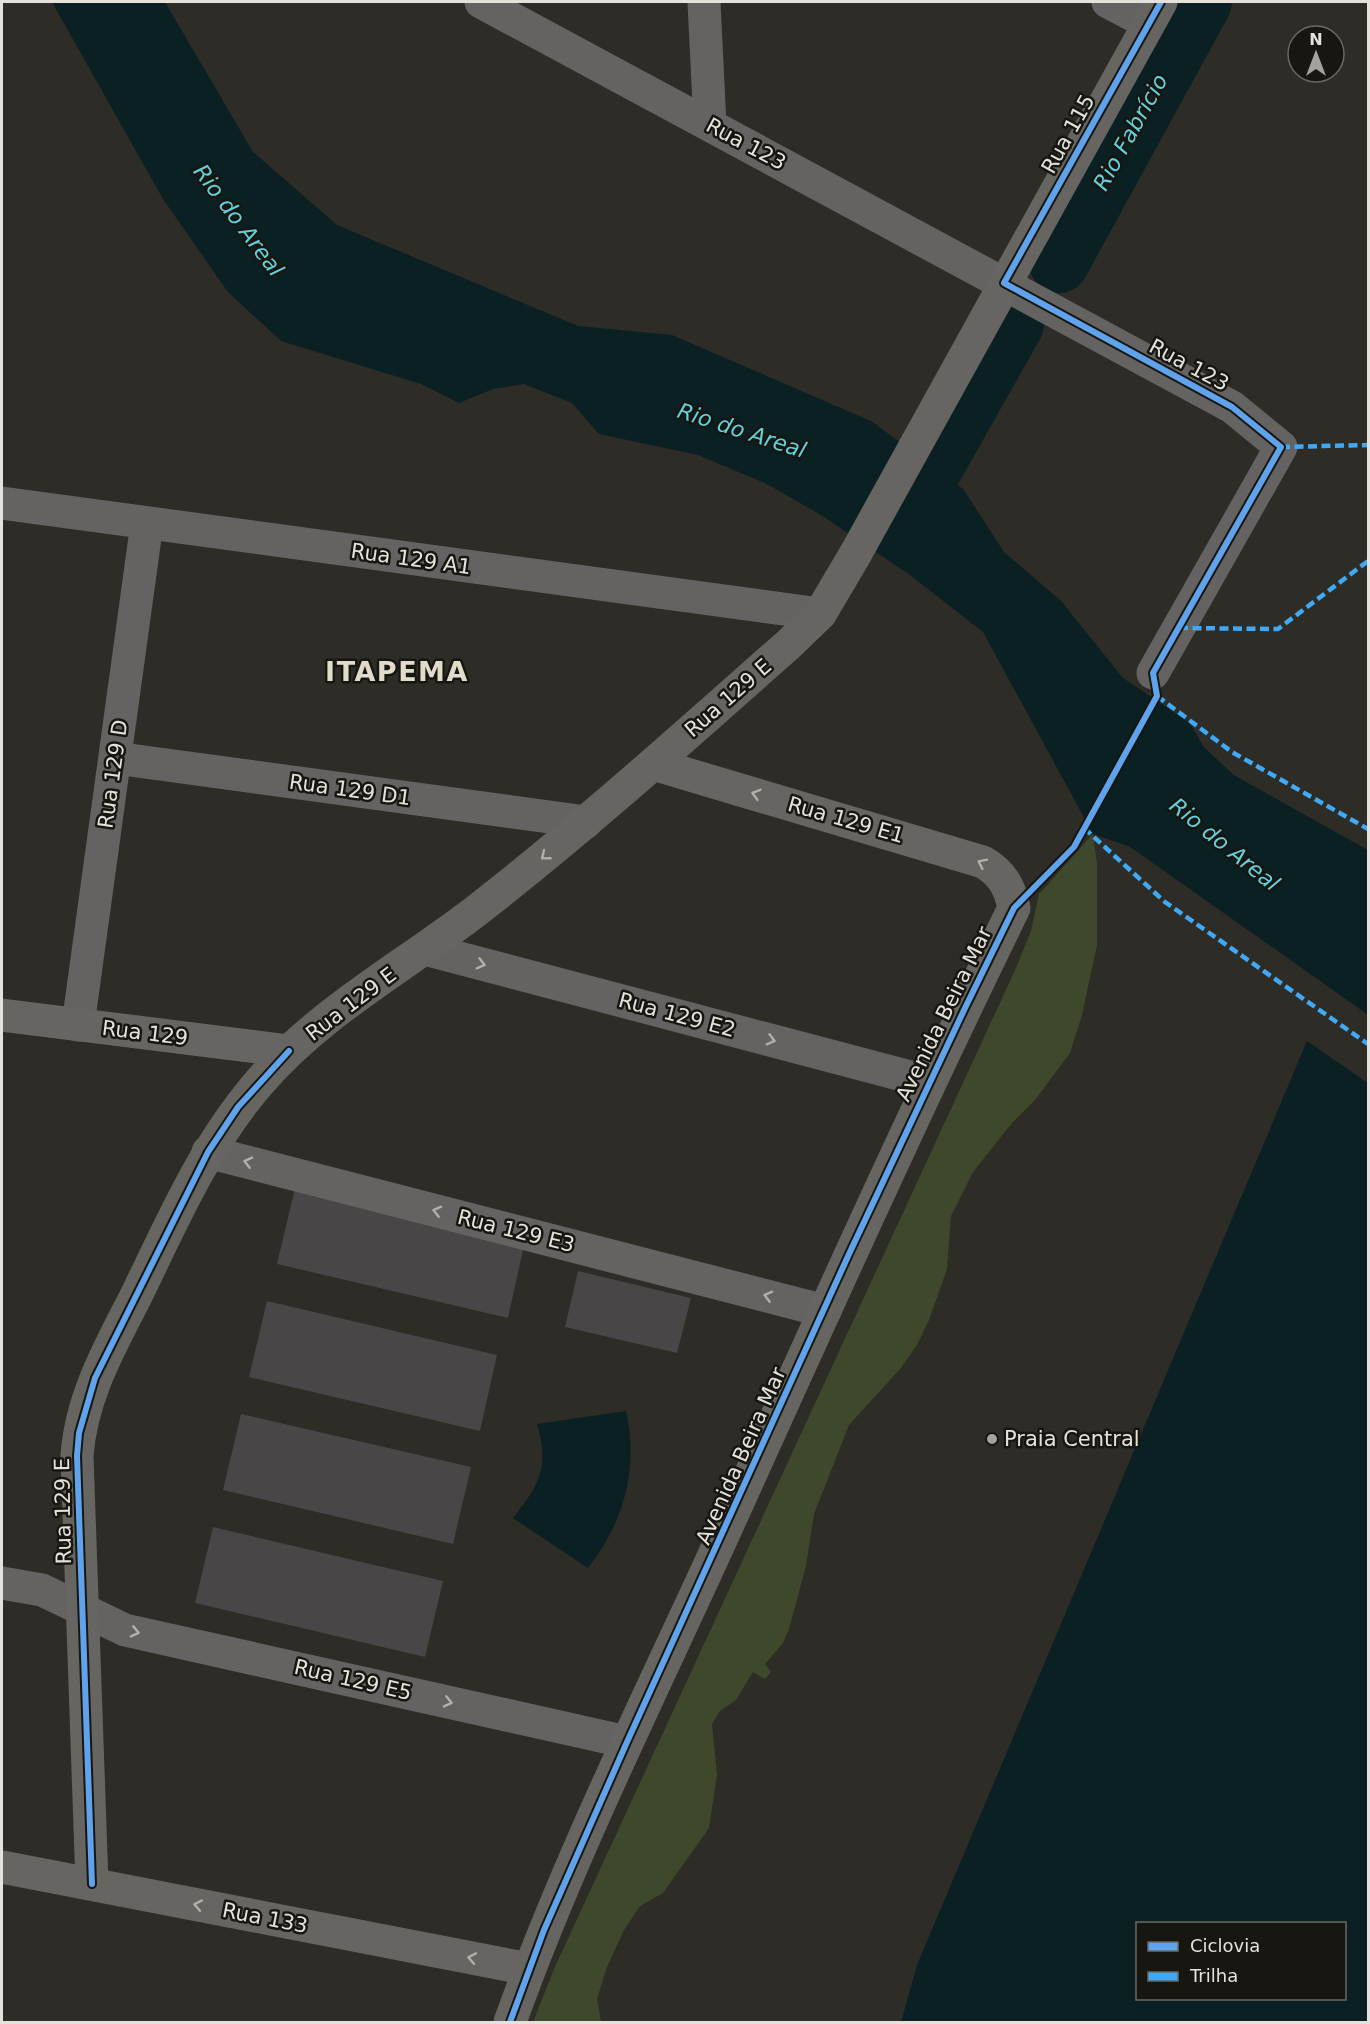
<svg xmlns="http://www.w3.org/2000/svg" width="1370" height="2024" font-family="'DejaVu Sans',sans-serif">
<rect width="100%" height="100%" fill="#2e2c26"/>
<path fill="#3e492b" d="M1093,834L1097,864V945L1082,1015L1070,1053L1035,1100L1012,1123L973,1172L951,1216L947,1269L929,1320L917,1345L900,1369L849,1425L814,1514L806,1566L789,1629L783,1643L765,1664L771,1672L765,1679L753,1672L736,1700L720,1711L712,1724L717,1775L709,1828L663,1893L640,1906L624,1930L607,1967L597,1999L601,2022H533L554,1969L1016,968L1031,931L1039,894Z"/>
<path fill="#0b2022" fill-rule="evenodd" d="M52,2H165L253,152L337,225L578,326L672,335L871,421L963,489L1004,552L1061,601L1123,678L1190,723L1204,747L1234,775L1368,850V1015L1130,847L1093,834L983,632L910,575L821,515L767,484L698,455L599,434L572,403L524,384L493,389L459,403L421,384L281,341L228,292L163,199Z
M1307,1041L1368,1083V2022H901L917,1965ZM1138,1924H1344V1998H1138Z
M626,1411C639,1469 624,1522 588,1568L513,1518C539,1486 550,1466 537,1424Z"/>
<path fill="#2e2c26" d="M1190,723L1194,724L1206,745L1236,773L1368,846V850L1234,775L1204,747Z
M1093,834L1130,847L1368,1015V1018L1128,849L1095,838Z
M1309,1038L1368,1079V1083L1305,1039Z"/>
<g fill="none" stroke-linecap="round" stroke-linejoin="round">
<path stroke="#0b2022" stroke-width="60" d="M1059,263L1202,2
M905,517L1014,324"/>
</g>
<path fill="#484646" d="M295,1188L525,1241L508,1318L277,1264Z
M578,1271L691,1298L677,1353L565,1327Z
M267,1301L497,1355L480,1431L249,1377Z
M241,1414L471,1467L453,1544L223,1490Z
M213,1527L443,1581L425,1657L195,1603Z"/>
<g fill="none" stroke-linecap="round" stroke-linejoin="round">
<path stroke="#605f5c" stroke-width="4" stroke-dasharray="6 3" stroke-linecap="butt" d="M1041,880L1074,847L1151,707"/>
<path stroke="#646361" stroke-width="33" d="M481,2L1232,407L1281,447L1153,673
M704,2L710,125
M1108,2L1148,23
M2,503L820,614
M115,758L586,822
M425,949L929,1082
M78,1025L147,523
M208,1152L825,1311
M2,1583L42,1590L125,1630L627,1742"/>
<path stroke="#666562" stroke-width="33" d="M2,1015L289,1051
M2,1867L529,1969
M92,1884L77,1456C81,1397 110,1347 136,1296C172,1222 204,1147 258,1084C317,1014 403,967 476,911C584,827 686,735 789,644L820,614L856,553L1161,2
M510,2022C567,1863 643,1710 714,1555C812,1339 909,1122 1014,908C1010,887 1002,873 983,862L653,764"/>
<path stroke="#3fa9f5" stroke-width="4.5" stroke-dasharray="9 4.5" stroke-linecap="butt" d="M1281,447L1368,445
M1179,628L1278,629L1368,561
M1157,696L1232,752L1368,829
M1084,828L1165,902L1368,1044"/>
<defs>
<path id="cycleway" d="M92,1884L77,1456L79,1433L95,1378L208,1152L238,1107L289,1051
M510,2022L544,1930L627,1742L849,1254L965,1008L1014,908L1074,847L1157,696L1153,673L1281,447L1232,407L1004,283L1161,2"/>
</defs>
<use href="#cycleway" stroke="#181611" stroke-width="10"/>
<use href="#cycleway" stroke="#60a3ed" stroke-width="6"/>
</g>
<defs><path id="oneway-chevron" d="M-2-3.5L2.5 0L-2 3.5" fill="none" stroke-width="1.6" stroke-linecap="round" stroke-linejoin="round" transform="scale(1.5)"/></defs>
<g stroke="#b2b0aa">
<use href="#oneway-chevron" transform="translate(756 794) rotate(-164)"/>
<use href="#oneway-chevron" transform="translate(545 856) rotate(141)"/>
<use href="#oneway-chevron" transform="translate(982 863) rotate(-154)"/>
<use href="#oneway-chevron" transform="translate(198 1905) rotate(-169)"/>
<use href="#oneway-chevron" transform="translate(472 1958) rotate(-169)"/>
</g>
<g stroke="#b1afaa">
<use href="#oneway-chevron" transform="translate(481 964) rotate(15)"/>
<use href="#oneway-chevron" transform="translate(771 1040) rotate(15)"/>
<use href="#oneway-chevron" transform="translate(248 1162) rotate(-166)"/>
<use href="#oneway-chevron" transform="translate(437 1211) rotate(-166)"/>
<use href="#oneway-chevron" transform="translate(768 1296) rotate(-166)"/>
<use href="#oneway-chevron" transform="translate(135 1632) rotate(13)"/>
<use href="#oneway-chevron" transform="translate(448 1702) rotate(13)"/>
</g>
<circle fill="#a4a29b" stroke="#181611" stroke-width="2" cx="992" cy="1439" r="6"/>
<g text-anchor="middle" stroke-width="5" stroke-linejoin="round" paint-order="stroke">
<g font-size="21" fill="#e4e2da" stroke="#181611">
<text transform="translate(1068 134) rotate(-61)" y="7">Rua 115</text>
<text transform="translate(746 144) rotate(28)" y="7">Rua 123</text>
<text transform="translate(1189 365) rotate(28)" y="7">Rua 123</text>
<text transform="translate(411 559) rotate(8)" y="7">Rua 129 A1</text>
<text transform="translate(728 698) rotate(-41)" y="7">Rua 129 E</text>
<text transform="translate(113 774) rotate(-82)" y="7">Rua 129 D</text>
<text transform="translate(350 790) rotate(8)" y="7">Rua 129 D1</text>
<text transform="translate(846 820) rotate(16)" y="7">Rua 129 E1</text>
<text transform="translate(351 1004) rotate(-37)" y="7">Rua 129 E</text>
<text transform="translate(944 1014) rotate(-64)" y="7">Avenida Beira Mar</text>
<text transform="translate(677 1015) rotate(15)" y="7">Rua 129 E2</text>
<text transform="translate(145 1033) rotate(7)" y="7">Rua 129</text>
<text transform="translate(516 1231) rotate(14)" y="7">Rua 129 E3</text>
<text transform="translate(741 1456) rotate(-66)" y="7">Avenida Beira Mar</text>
<text transform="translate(63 1511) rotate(-91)" y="7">Rua 129 E</text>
<text transform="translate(353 1680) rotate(13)" y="7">Rua 129 E5</text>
<text transform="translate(265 1918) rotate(11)" y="7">Rua 133</text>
</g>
<g font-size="21" fill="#e4e2da" stroke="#181611" text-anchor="start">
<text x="1004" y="1446">Praia Central</text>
</g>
<g font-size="22" font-style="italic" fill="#63d1dd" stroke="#181611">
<text transform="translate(1130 132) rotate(-61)" y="8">Rio Fabrício</text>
<text transform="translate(239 220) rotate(53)" y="8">Rio do Areal</text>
<text transform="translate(742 430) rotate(18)" y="8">Rio do Areal</text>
<text transform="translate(1225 844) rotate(39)" y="8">Rio do Areal</text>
</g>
<g font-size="27" font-weight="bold" letter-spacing="1.5" fill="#e0dbcb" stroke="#181611">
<text x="397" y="681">ITAPEMA</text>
</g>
</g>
<rect width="1370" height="2024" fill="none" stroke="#e4e2da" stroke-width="6"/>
<rect x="1136" y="1922" width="210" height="78" fill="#181611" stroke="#6a6861" stroke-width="1.5"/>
<rect x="1148" y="1942" width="30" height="9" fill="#60a3ed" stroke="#6a6861" stroke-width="1.5"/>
<text x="1190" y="1952" font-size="18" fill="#e4e2da">Ciclovia</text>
<rect x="1148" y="1972" width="30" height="9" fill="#3fa9f5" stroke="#6a6861" stroke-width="1.5"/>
<text x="1190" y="1982" font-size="18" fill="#e4e2da">Trilha</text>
<g transform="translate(1316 54)"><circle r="28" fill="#181611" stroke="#6a6861" stroke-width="1.5"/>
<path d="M0-4.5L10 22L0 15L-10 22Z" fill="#a4a29b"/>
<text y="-9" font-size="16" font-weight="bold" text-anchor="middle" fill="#e4e2da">N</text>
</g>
</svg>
